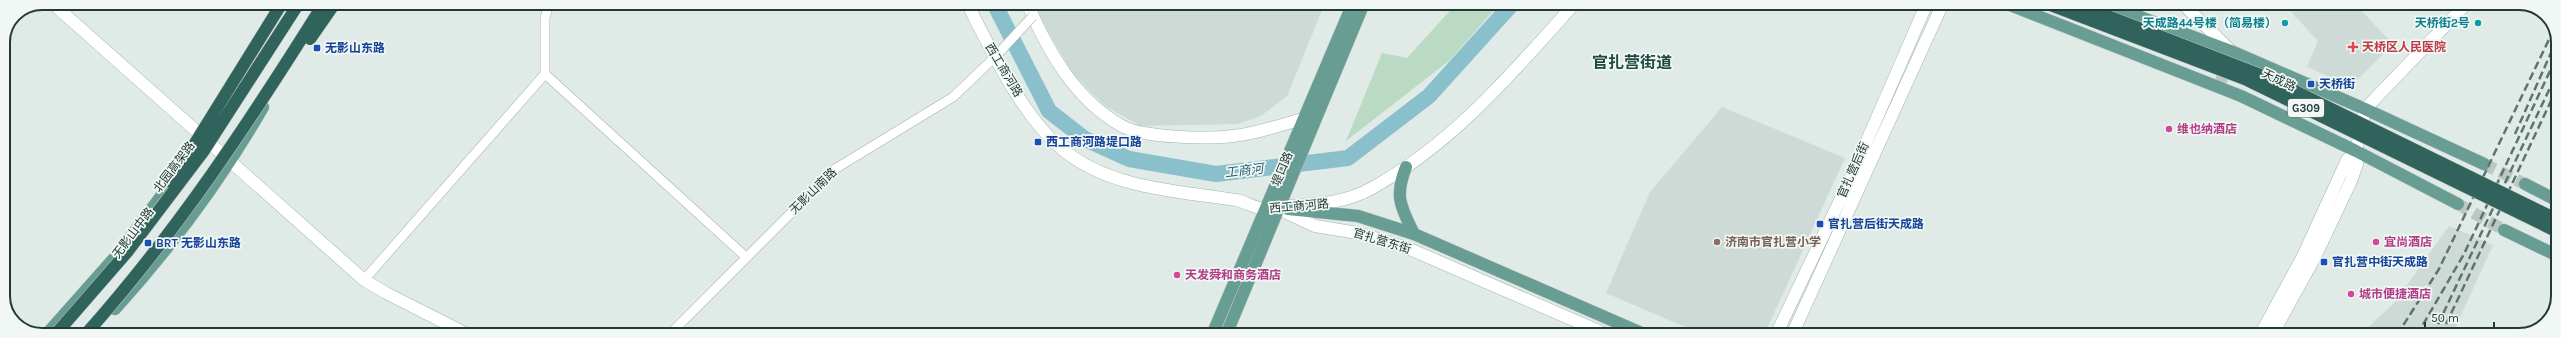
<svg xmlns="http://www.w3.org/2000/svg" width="2561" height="338" font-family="Karla,'Noto Sans SC',sans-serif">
<rect width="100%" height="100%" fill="#e0eae6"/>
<path fill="#cedad5" d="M1037,3H1325L1287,96L1261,116L1237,124L1141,126L1105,106L1073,74L1040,18Z
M2283,3H2354L2393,44L2351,86L2307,67L2318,41Z
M1722,107L1845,158L1764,335H1704L1606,293L1650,192Z
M2449,226L2493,245L2452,335H2360L2394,303Z"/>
<path fill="#badac4" d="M1457,3H1500L1450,60L1346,141L1382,53L1407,58Z"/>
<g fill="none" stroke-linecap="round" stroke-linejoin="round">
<path stroke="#8abfcc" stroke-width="16" d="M994,3L1049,111L1085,139L1129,159L1216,174L1348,158L1429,96L1513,3"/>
<path stroke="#bac7c2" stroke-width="12" stroke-dasharray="12 6" stroke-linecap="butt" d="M2219,87L2227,62"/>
<path stroke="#bac7c2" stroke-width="12" stroke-dasharray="12 6" stroke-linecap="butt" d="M2484,164L2525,184
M2458,204L2504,230"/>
<defs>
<path id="street" d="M545,74L746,257
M364,280L545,74V18L549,3
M669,335L835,169L953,97L995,57"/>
<path id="secondary" d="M52,3L364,280L386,293L469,335
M967,3C991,50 1022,116 1062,149C1110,189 1178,191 1236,200C1246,202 1256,209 1266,209C1273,209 1281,207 1289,206C1318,204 1346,203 1372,188C1454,143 1513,72 1575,3
M1027,3C1048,51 1075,100 1122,126C1143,138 1208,139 1233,136C1258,134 1289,122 1313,116
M2182,3L2231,51
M1281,207L1287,213L1315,226L1358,233L1405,247L1608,335
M1776,335L1852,175L1927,3
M1792,335L1943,3
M2260,335L2303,256L2347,160L2356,151
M2272,335L2315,257L2351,181L2357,164L2356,151L2365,109L2467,3"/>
<path id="primary" d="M2005,3L2241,96L2356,151L2458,204
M2103,3L2231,51L2365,109L2484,164
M1406,167C1394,197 1401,207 1414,234
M2525,184L2558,201
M1288,209L1358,216L1414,234L1646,335
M2504,230L2558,256
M115,309C171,247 221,180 263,107
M46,335L117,255L177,175
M1212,335L1353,3
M1226,335L1364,3"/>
</defs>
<use href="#street" stroke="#a3b1ad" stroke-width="10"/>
<use href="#secondary" stroke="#a0b5ae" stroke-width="13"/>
<use href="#primary" stroke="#bdc4c2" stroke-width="13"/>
<use href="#street" stroke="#fff" stroke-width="9"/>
<use href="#secondary" stroke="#fff" stroke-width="12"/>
<use href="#primary" stroke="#679d92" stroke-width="12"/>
<path stroke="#5c756f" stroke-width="2.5" stroke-dasharray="8 4" stroke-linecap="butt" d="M2515,134L2558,37
M2397,335L2439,269L2554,29
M2417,335L2464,254L2558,54
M2433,335L2558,71
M2441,335L2558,86"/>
<defs>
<path id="street-bridge" d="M995,57L1033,16"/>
<path id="highway-bridge" d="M2045,3L2247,80L2558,232
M2074,3L2266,77L2558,220
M310,39L335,3
M171,182L282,3
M55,335L128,251L203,152L299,3
M85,335C178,231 250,121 324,3"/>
</defs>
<use href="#street-bridge" stroke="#a3b1ad" stroke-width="10" stroke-linecap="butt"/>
<use href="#highway-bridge" stroke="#bdc4c2" stroke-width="13" stroke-linecap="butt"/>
<use href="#street-bridge" stroke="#fff" stroke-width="9"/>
<use href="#highway-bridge" stroke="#2f635b" stroke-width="12"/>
</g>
<g fill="#0f9aa8" stroke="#f0f7f4" stroke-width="1.5">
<circle cx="2285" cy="23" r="4"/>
<circle cx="2478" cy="23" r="4"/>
</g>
<path fill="#e0444e" stroke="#f0f7f4" stroke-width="1.5" d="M2351 41h4v4h4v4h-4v4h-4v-4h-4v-4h4z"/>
<g fill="#1a4fb4" stroke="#f0f7f4" stroke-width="1.5">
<rect x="313" y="44" width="8" height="8" rx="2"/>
<rect x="2307" y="80" width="8" height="8" rx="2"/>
<rect x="1034" y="138" width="8" height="8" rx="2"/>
<rect x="1816" y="220" width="8" height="8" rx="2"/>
<rect x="144" y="239" width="8" height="8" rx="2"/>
<rect x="2320" y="258" width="8" height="8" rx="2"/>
</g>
<g fill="#d1479c" stroke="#f0f7f4" stroke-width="1.5">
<circle cx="2169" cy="129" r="4"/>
<circle cx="2376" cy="242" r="4"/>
<circle cx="1177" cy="275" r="4"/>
<circle cx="2351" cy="294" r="4"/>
</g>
<circle fill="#8d6e63" stroke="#f0f7f4" stroke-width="1.5" cx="1717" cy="242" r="4"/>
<g text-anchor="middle" stroke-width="3.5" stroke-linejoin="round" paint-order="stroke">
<rect fill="#f0f7f4" stroke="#60726e" stroke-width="1" x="2288" y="99" width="36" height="18" rx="3"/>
<g font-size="11" font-weight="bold" fill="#223934">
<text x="2306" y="112">G309</text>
</g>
<g font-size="12" font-weight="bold" fill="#0d838f" stroke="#f0f7f4" text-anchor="end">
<text x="2277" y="27">天成路44号楼（简易楼）</text>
<text x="2470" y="27">天桥街2号</text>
</g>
<g font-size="12" font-weight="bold" fill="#be3a42" stroke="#f0f7f4" text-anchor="start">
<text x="2362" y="51">天桥区人民医院</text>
</g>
<g font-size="12" font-weight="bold" fill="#164399" stroke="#f0f7f4" text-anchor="start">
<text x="325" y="52">无影山东路</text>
<text x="2319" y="88">天桥街</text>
<text x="1046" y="146">西工商河路堤口路</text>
<text x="1828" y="228">官扎营后街天成路</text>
<text x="156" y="247">BRT 无影山东路</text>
<text x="2332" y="266">官扎营中街天成路</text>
</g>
<g font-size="12" fill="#223934" stroke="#f0f7f4">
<text transform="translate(1004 70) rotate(59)" y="4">西工商河路</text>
<text transform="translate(2279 80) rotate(25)" y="4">天成路</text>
<text transform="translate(174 167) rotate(-53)" y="4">北园高架路</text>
<text transform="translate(1282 169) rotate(-67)" y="4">堤口路</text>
<text transform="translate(1853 170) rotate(-66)" y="4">官扎营后街</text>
<text transform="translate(813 191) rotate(-44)" y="4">无影山南路</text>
<text transform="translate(1299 206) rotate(-5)" y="4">西工商河路</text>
<text transform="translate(133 233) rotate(-53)" y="4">无影山中路</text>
<text transform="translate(1382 241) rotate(17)" y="4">官扎营东街</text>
</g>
<g font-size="12" font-weight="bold" fill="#b23c85" stroke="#f0f7f4" text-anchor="start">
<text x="2177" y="133">维也纳酒店</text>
<text x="2384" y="246">宜尚酒店</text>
<text x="1185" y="279">天发舜和商务酒店</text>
<text x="2359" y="298">城市便捷酒店</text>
</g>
<g font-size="12" font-weight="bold" fill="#785e54" stroke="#f0f7f4" text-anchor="start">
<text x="1725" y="246">济南市官扎营小学</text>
</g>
<g font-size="13" font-style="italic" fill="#205f71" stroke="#f0f7f4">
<text transform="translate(1244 170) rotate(-7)" y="5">工商河</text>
</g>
<g font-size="16" font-weight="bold" fill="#1f4a42" stroke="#f0f7f4">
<text x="1632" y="68">官扎营街道</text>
</g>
</g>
<path d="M0 0H2561V338H0ZM42 10H2519A32 32 0 0 1 2551 42V296A32 32 0 0 1 2519 328H42A32 32 0 0 1 10 296V42A32 32 0 0 1 42 10Z" fill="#f0f7f4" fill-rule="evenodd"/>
<path fill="none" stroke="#223934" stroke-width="2" d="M42 10H2519A32 32 0 0 1 2551 42V296A32 32 0 0 1 2519 328H42A32 32 0 0 1 10 296V42A32 32 0 0 1 42 10Z"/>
<path d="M2425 322v6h69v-6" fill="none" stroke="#223934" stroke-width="2"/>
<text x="2431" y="322" font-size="12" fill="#223934" stroke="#f0f7f4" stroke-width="3" paint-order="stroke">50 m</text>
</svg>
